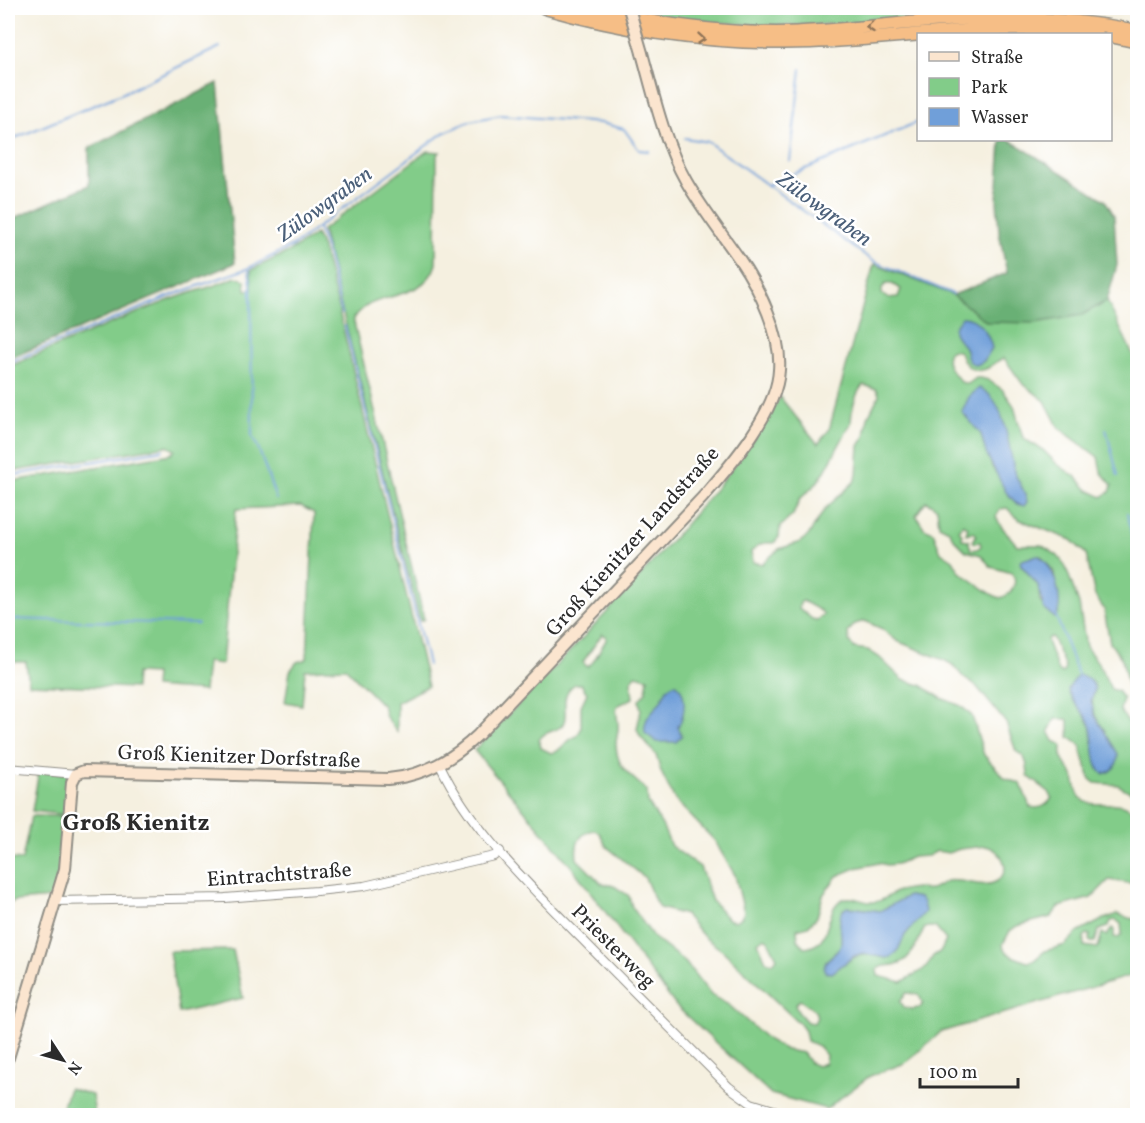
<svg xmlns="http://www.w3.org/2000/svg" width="1145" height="1123" font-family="Vollkorn,serif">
<rect width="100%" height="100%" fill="#fff"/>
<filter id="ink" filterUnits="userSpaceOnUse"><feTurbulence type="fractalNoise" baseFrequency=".0167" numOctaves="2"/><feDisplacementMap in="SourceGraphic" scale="12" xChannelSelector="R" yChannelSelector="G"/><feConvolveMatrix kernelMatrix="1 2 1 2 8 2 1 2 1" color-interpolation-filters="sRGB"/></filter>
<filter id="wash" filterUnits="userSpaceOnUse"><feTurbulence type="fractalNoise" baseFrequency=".008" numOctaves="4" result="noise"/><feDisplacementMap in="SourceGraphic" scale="24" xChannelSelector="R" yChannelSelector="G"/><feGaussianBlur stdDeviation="1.35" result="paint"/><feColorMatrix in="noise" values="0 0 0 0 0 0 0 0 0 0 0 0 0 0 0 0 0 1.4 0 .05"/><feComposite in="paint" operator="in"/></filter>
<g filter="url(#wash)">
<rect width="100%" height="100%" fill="#f5f0e0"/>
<path fill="#82cc89" stroke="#567c5a" stroke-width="1.5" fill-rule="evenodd" d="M640,8L661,11L660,8H983V9C925,15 868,23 810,25C754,27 698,22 642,14Z
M427,151L440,152L437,156L436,264C427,295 392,293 368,305C362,308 358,314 353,318L424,619L420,621L322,230Z
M316,234L323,250L336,298L428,686L397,702V732L386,717L383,706L346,668L305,670L302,705L285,702L290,671L297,662L307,659L314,513L301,506L236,509L222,664L207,662L204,691L154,687L155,674L136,673L135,688L29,684L26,662H8V482L171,454L175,450L167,446L8,472V367C59,345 110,323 162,303C186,293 212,288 236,277L245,280L246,290H252L251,270L290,251Z
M874,264L953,295L987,322L1098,307L1107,301L1137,363V702L1130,695L1122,659L1110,643L1104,609L1095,596L1086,554L1071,540L1018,519L1007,508L1000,509L996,517L1001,526L1017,545H1041L1057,555L1065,565L1079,604L1086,647L1098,663L1111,689L1117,691L1123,699L1120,710L1128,723H1133L1137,716V796L1118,785L1095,783L1090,779L1080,745L1069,737V722L1067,719H1055L1049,731L1054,741L1062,745C1060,767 1067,761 1074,778C1076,785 1076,794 1082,799C1095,812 1130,791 1137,821C1140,834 1137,867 1137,882L1128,883L1109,880L1091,898L1059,907L1051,917L1017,926L1010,931L1003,944L1004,950L1012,956L1027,962L1033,961L1045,951L1065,945L1077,933L1102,920L1117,914L1132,919L1137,917V974L941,1032L905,1063L870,1076L826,1109L771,1094L676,1006L571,866L474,750C541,681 608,614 671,541C712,494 749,451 780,397L818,444L829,430ZM886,284H892L901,289L898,297L887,298L882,294V288ZM953,350L960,352C964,365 972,374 986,369C993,366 997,360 1004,358L1022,383L1045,401L1059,428L1098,457L1101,472L1112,485L1110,492L1102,497L1088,490L1076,477L1057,464L1043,450L1026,440L1022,435L1014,406L1003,390L988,380L981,378H976L968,384L961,382C954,373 943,365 949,352ZM863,385L877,389L879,395L868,417L865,436L859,446L857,475L854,482L825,509L808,536L798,543L779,549L762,564L753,562L751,552C759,544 763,542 774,543L779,537L780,527L793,515L800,499L816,484L825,471L851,423C851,411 855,394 863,385ZM999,410L1016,476L1026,496L1024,505L1017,504L992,467L981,434L964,414ZM926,501L937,508L939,525L949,530L953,538L966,551L981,555L991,567L1012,573C1019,584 1011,595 1000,598L993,595L960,572L953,560L941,552L933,532L924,528L916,515ZM963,524L968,527L966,534L973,532L976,534V536L972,541L974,543L980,542L981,546L977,549L971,550L968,540L962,539V534L959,530ZM1041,556L1054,572L1058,613L1055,617L1040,602L1038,585L1021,565ZM803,601L821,611L824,615L817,620L812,619L799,608L800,603ZM865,621L882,629L897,641L944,660L953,665L964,678L977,687L1006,723L1016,751L1024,757L1027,765L1028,776L1049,792L1052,798C1046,807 1040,809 1030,807L1021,784L1005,778L984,755L972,716L961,706L941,698L921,685L903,680L879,657L868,650L854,648L849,641L848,632L855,624ZM602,634L606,636V640L593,662L587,667L583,662ZM1052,637L1065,667L1064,671L1062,673L1058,671L1047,641L1048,638ZM636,675L648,678L646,692L639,700L641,710L637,729L640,736L656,755L661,772L675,800L715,841L721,852L735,875L744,912L741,918L735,921L728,919L712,901L700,867L671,846L662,825L648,803L647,791C631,774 617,771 616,744C616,738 619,731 618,725C618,717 615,713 617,706L633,698L631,681ZM1083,676L1093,683L1095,689C1089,709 1094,714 1105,731L1098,768L1090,723L1084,714ZM575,684H581L587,693L581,706V729L577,736L571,739L556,752L551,753L541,748L539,739C545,730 559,732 563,724C570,713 557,696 575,684ZM595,830L600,834L606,846L645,878L655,901L660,908L685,915L705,938L723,951L800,1024L805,1031L807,1041L818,1046L826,1055L825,1063L817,1066L810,1063L803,1053L786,1050L768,1040L729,1005L711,995L685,962L654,938L632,907L629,896L614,886L601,883L577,859C575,844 579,832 595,830ZM986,846C994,848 1000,853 1003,860C1007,868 1004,876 997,881C983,890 963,878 947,881C941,883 936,888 930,889C926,890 921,888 917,888C911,888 904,890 898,891C890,894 883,902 873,902C864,903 855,896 846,898C822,904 836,945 805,948L798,940L797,929L808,926L817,917L823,895L837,876L856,868L879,863L887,865L897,864L913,857L928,856L937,851L948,853L960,849ZM908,896L919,898L924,912L905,935L897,952L886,958C858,951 854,956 832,973L826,961L839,949L841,944L843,909L852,907L880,911ZM1116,920L1121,924L1122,934L1118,938L1114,937V930L1112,928L1107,936L1102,933L1098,948L1084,946V937L1087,934L1090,935L1089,940L1091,942H1095L1099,930L1108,927L1111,921ZM929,927H935L946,940L941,951L933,956L926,968L902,982L878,976L877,969C884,964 892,967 900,963C913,957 918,939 925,928ZM763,938L768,940L777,958L773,963L766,961L758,942ZM906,993L918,994L923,1003L920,1008L911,1009L904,1007L900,1001ZM800,1000L815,1011L817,1017L814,1023L807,1022L799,1013L795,1004Z
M39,770L73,774L68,815L32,811Z
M31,816H61C67,843 60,872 52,898L15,901L8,904V859L22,860Z
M233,950L243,998L179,1013L169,951Z
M69,1088L92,1095L95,1115H60Z"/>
<path fill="#69b075" stroke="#4a6e50" stroke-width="1.5" d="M218,83L235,263L8,359V221L89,185V148Z
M1003,140H1010L1105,200L1114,215L1117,265L1107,301L1082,315L1035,323L987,322L953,295L1007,273L999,233L997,200L1001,142Z"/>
<path fill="#709fd9" stroke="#4e6582" stroke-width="1.5" d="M962,317C978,316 989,335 992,348L984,361L977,365C962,361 970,354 964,346C954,334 948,331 962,317Z
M979,388C1007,398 1008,452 1016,476C1020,485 1026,492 1027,502L1024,506L1017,504L1006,492L986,453L981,434L962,412L969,397Z
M1037,555C1054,562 1066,604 1055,618L1044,609L1038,585L1021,565L1020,561Z
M1078,675C1086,676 1092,681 1095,689L1091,701L1094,714L1118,754C1118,765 1114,771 1103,774C1091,764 1095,739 1090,725C1086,711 1071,704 1068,689Z
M676,683C688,694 685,714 678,727L682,736L676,742H657L645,733C643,718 652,713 660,702C666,694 665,686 676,683Z
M908,896L919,898L923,902L925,912L905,935L897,952L891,957L886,958L863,953L854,956L832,973L825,972C821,957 839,956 841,944C843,931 834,916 847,907L880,911Z"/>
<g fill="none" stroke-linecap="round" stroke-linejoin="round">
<path stroke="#709fd9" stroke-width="2" d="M685,138L708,142L873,261L953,294
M8,141L121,94L220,47
M790,161L801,69
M767,185L918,122
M318,228L327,253L342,314
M249,270L251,285L252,437L258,447L276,499
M345,326L428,665
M8,363L175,294L249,268L294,245L443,133L470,121L501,115L601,123L624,129L639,150L649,151
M1106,429L1118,476
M8,476L163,450
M1127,513L1138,562
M1056,616L1078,675
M8,619L198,624"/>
</g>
</g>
<g filter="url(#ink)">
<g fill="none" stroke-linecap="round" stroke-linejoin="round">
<defs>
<path id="minor" d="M440,765C471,830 531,887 581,938C630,988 680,1038 729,1087L751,1103L793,1116
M8,768L76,774
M55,901L225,898L317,891L364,886L494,856L500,851"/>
<path id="secondary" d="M8,1058L65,869L72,782L76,774L84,771L388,779C424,776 453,759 478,735L703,497C731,465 777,412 779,370C782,335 759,288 740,260C722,234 702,209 686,181C664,142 654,96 642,53"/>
<path id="trunk" d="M545,8C632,33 720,45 811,42C907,39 1000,20 1097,34
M583,8C646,22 711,33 776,33C838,32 899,22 961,19C1021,16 1079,20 1138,31
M1110,36L1138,42"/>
</defs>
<use href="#minor" stroke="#908e86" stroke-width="10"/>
<use href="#secondary" stroke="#908e86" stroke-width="14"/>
<use href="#trunk" stroke="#908e86" stroke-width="15"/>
<use href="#minor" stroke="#fff" stroke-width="8"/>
<use href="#secondary" stroke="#fbe5cf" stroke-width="10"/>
<use href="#trunk" stroke="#f6be86" stroke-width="12"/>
<defs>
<path id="secondary-bridge" d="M629,8L642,53"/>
</defs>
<use href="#secondary-bridge" stroke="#908e86" stroke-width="14" stroke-linecap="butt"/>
<use href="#secondary-bridge" stroke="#fbe5cf" stroke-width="10"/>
</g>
<defs><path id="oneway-chevron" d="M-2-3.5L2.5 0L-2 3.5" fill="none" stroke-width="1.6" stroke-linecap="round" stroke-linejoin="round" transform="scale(1.5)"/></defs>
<g stroke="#907458">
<use href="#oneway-chevron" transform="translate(870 27) rotate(174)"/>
<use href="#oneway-chevron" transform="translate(701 39) rotate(5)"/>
</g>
</g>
<g text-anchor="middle" stroke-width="5" stroke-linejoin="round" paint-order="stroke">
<g font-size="21" fill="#2b2b2b" stroke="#fff">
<text transform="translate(632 541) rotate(-48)" y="7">Groß Kienitzer Landstraße</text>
<text transform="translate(239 756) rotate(2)" y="7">Groß Kienitzer Dorfstraße</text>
<text transform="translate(279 874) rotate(-4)" y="7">Eintrachtstraße</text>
<text transform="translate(614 946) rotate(45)" y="7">Priesterweg</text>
</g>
<g font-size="22" font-style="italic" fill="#4a5f79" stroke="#fff">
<text transform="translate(324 203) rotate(-36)" y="8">Zülowgraben</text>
<text transform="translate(825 208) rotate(36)" y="8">Zülowgraben</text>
</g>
<g font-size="24" font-weight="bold" fill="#2b2b2b" stroke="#fff">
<text x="136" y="830">Groß Kienitz</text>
</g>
</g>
<rect width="1145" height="1123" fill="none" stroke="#fff" stroke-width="30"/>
<rect x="917" y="33" width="195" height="108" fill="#ffffff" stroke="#aaaaaa" stroke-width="1.5"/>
<rect x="929" y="52" width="30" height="9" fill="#fbe5cf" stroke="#aaaaaa" stroke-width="1.5"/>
<text x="971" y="63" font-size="18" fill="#2b2b2b">Straße</text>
<rect x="929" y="78" width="30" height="18" fill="#82cc89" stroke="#aaaaaa" stroke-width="1.5"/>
<text x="971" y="93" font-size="18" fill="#2b2b2b">Park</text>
<rect x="929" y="108" width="30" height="18" fill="#709fd9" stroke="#aaaaaa" stroke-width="1.5"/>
<text x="971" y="123" font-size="18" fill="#2b2b2b">Wasser</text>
<g transform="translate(63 1060) rotate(126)" stroke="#ffffff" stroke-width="4.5" paint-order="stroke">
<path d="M0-4.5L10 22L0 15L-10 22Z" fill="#2b2b2b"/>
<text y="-9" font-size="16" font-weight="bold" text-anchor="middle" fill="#2b2b2b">N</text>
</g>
<path d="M920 1078v9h98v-9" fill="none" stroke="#2b2b2b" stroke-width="3"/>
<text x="929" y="1078" font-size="18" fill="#2b2b2b" stroke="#ffffff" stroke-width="4.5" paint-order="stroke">100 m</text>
</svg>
